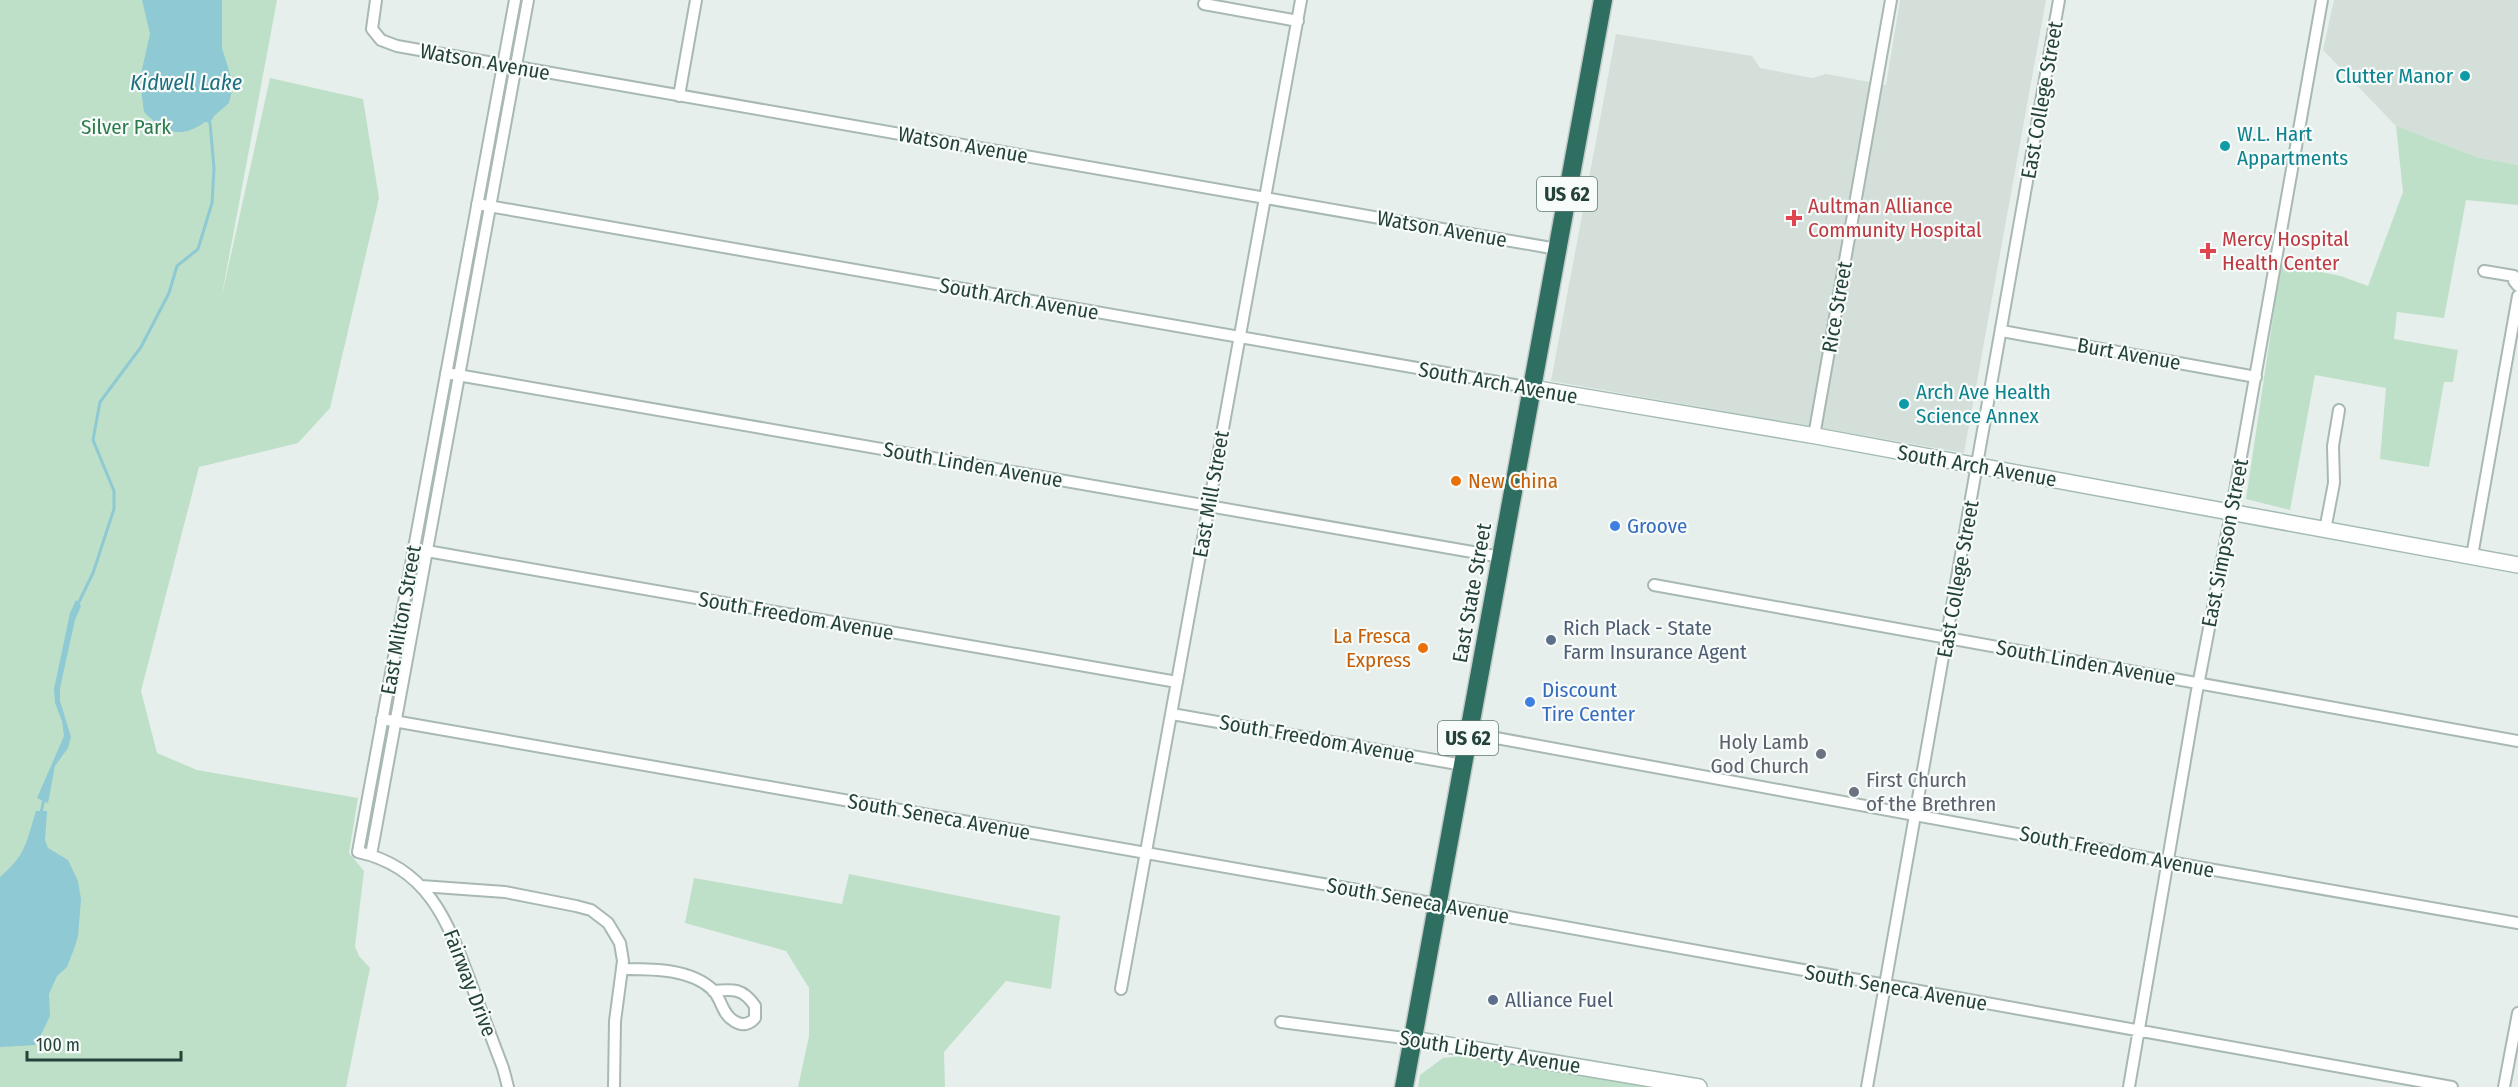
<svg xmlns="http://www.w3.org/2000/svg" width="2518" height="1087" font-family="'Fira Sans Condensed',sans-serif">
<rect width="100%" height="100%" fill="#e6efeb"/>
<path fill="#d4dfda" d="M1900,0H2046L1964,453L1551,381L1616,34L1752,56L1760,68L1812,78L1826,74L1886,85Z
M2334,0H2518V165L2480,158L2396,126L2323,50Z"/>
<path fill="#bfe0c8" d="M0,0H277L221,300L270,78L363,99L379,198L330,408L298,443L199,467L141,691L157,753L197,770L358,798L349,853L364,871L355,946L359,956L370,968L346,1087H0Z
M2396,126L2480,158L2518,165V205L2466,200L2444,318L2397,312L2394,339L2458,350L2453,382H2444L2429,467L2380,459L2386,388L2315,375L2290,510L2246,499L2281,264L2341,276L2368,286L2403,192Z
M849,874L1060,916L1051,989L1006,981L944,1052L945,1087H798L809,1036V988L786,951L685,923L694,878L842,904Z
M1462,1056L1631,1084L1649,1087H1418L1420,1075L1443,1058Z"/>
<path fill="#8ec9d4" d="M142,0H222V48L231,77L232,90L229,103L214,116L210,123L205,122C180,140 164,132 144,112L141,89L142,69L150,34Z
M76,600L81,606L75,620L60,688V701L71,737L68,748L55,766L48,803L37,798L64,736L62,721L55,703L54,689L70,613Z
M36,811H47L45,840L48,848L68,860L78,881L81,899L78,936L74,949L67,967L57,976L49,994L50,1016L36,1045L0,1047V877C27,854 26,842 36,811Z"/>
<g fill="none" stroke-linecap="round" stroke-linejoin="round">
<path stroke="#8ec9d4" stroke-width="3" d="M77,606L93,573L114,509V491L93,440L100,402L141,347L169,293L177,266L198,249L212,203L214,168L210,123
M41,813L44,799"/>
<defs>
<path id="street" d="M376,0L372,29L381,40L397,46L1557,249
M1204,4L1298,21
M679,96L696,0
M477,204L1532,388
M2484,271L2514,276
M2514,276V281L2518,286
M2002,331L2256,377
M446,373L1501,557
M1814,436L1891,0
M2325,530L2334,483L2333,446L2339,410
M421,550L1177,682
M2472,556L2518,296
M1654,585L2518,741
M1172,714L1463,765
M382,719L1437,904L2452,1087
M1469,733L2197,867L2518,923
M371,855L528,0
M421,886L505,892L576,906L591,910L608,923L620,943L623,961L615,1021L614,1087
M622,969C651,969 690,968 713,990C722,1000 722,1014 734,1021C742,1026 749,1025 755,1018V1006C743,988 733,989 713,991
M1121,989L1301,0
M1281,1022L1412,1039
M508,1087L503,1068C492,1039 481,1010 470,981C448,922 428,867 358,852L515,0
M1867,1087L2059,0
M2129,1087L2196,696L2231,513L2322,0
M2504,1087L2518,1013"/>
<path id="secondary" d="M1532,388L1816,436L2518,565
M1412,1039L1699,1087"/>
<path id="highway" d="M1404,1087L1603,0"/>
</defs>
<use href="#street" stroke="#a8b8b2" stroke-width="14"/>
<use href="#secondary" stroke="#a4bbb3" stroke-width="18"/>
<use href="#highway" stroke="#c2cac8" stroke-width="21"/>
<use href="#street" stroke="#fff" stroke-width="10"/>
<use href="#secondary" stroke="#fff" stroke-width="15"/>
<use href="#highway" stroke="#2f6f62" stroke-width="18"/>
</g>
<g fill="#0f9aa8" stroke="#f7fbf9" stroke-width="2">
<circle cx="2465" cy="76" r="6"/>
<circle cx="2225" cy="146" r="6"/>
<circle cx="1904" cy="404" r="6"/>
</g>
<g fill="#e0444e" stroke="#f7fbf9" stroke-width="2">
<path d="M1791 209h6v6h6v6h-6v6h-6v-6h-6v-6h6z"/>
<path d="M2205 242h6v6h6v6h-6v6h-6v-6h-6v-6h6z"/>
</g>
<g fill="#e8710a" stroke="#f7fbf9" stroke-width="2">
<circle cx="1456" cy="481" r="6"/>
<circle cx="1423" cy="648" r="6"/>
</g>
<g fill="#3f7fe0" stroke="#f7fbf9" stroke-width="2">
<circle cx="1615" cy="526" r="6"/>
<circle cx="1530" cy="702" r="6"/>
</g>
<g fill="#5c6f8a" stroke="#f7fbf9" stroke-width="2">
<circle cx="1551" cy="640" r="6"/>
<circle cx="1493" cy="1000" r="6"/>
</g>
<g fill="#6b7280" stroke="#f7fbf9" stroke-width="2">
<circle cx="1821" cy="754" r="6"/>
<circle cx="1854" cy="792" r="6"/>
</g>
<g text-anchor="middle" stroke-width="4.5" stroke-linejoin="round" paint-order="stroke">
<g fill="#f7fbf9" stroke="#637a73" stroke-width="1.5">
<rect x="1537" y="177" width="60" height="34" rx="4.5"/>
<rect x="1438" y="721" width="60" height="34" rx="4.5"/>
</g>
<g font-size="20" font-weight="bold" fill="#24423a">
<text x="1567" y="201">US 62</text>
<text x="1468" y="745">US 62</text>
</g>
<g font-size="21" fill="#24423a" stroke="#f7fbf9">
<text transform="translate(485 62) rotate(10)" y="7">Watson Avenue</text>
<text transform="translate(2042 100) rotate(-80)" y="7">East College Street</text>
<text transform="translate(963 145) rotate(10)" y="7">Watson Avenue</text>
<text transform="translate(1442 229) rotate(10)" y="7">Watson Avenue</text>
<text transform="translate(1019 299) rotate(10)" y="7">South Arch Avenue</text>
<text transform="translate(1837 307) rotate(-80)" y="7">Rice Street</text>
<text transform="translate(2129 354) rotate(10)" y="7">Burt Avenue</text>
<text transform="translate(1498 383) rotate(10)" y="7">South Arch Avenue</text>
<text transform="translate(973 465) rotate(10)" y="7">South Linden Avenue</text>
<text transform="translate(1977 466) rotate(10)" y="7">South Arch Avenue</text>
<text transform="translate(1211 494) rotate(-80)" y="7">East Mill Street</text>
<text transform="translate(2225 543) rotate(-79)" y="7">East Simpson Street</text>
<text transform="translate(1958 579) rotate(-80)" y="7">East College Street</text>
<text transform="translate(1472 593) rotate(-80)" y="7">East State Street</text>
<text transform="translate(796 616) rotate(10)" y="7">South Freedom Avenue</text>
<text transform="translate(401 620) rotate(-80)" y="7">East Milton Street</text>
<text transform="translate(2086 663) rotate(10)" y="7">South Linden Avenue</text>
<text transform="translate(1317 739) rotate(10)" y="7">South Freedom Avenue</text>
<text transform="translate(939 817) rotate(10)" y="7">South Seneca Avenue</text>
<text transform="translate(2117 852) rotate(11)" y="7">South Freedom Avenue</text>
<text transform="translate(1418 901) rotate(10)" y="7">South Seneca Avenue</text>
<text transform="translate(470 983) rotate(69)" y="7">Fairway Drive</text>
<text transform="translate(1896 988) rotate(10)" y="7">South Seneca Avenue</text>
<text transform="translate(1490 1052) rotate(9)" y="7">South Liberty Avenue</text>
</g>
<g font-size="21" fill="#0d838f" stroke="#f7fbf9" text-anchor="start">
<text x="2453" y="83" text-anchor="end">Clutter Manor</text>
<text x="2237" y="141">W.L. Hart<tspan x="2237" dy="24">Appartments</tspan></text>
<text x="1916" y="399">Arch Ave Health<tspan x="1916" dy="24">Science Annex</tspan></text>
</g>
<g font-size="21" fill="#2d7a4b" stroke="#f7fbf9">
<text x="126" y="134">Silver Park</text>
</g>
<g font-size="21" fill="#be3a42" stroke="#f7fbf9" text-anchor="start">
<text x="1808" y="213">Aultman Alliance<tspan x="1808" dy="24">Community Hospital</tspan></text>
<text x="2222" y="246">Mercy Hospital<tspan x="2222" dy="24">Health Center</tspan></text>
</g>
<g font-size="21" fill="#c56008" stroke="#f7fbf9" text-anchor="start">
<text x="1468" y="488">New China</text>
<text x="1411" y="643" text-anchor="end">La Fresca<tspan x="1411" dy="24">Express</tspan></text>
</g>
<g font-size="21" fill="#366cbe" stroke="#f7fbf9" text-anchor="start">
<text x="1627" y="533">Groove</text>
<text x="1542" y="697">Discount<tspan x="1542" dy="24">Tire Center</tspan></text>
</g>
<g font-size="21" fill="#4e5e75" stroke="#f7fbf9" text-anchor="start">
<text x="1563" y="635">Rich Plack - State<tspan x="1563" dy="24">Farm Insurance Agent</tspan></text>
<text x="1505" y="1007">Alliance Fuel</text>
</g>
<g font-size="21" fill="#5b616d" stroke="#f7fbf9" text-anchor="end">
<text x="1809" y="749">Holy Lamb<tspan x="1809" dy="24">God Church</tspan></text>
<text x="1866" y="787" text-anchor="start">First Church<tspan x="1866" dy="24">of the Brethren</tspan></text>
</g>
<g font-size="22" font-style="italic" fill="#1c6f80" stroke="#f7fbf9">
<text x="186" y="90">Kidwell Lake</text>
</g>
</g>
<path d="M27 1051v9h154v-9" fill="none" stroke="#24423a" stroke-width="3"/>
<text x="36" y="1051" font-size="18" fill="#24423a" stroke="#f7fbf9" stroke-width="4.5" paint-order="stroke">100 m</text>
</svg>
